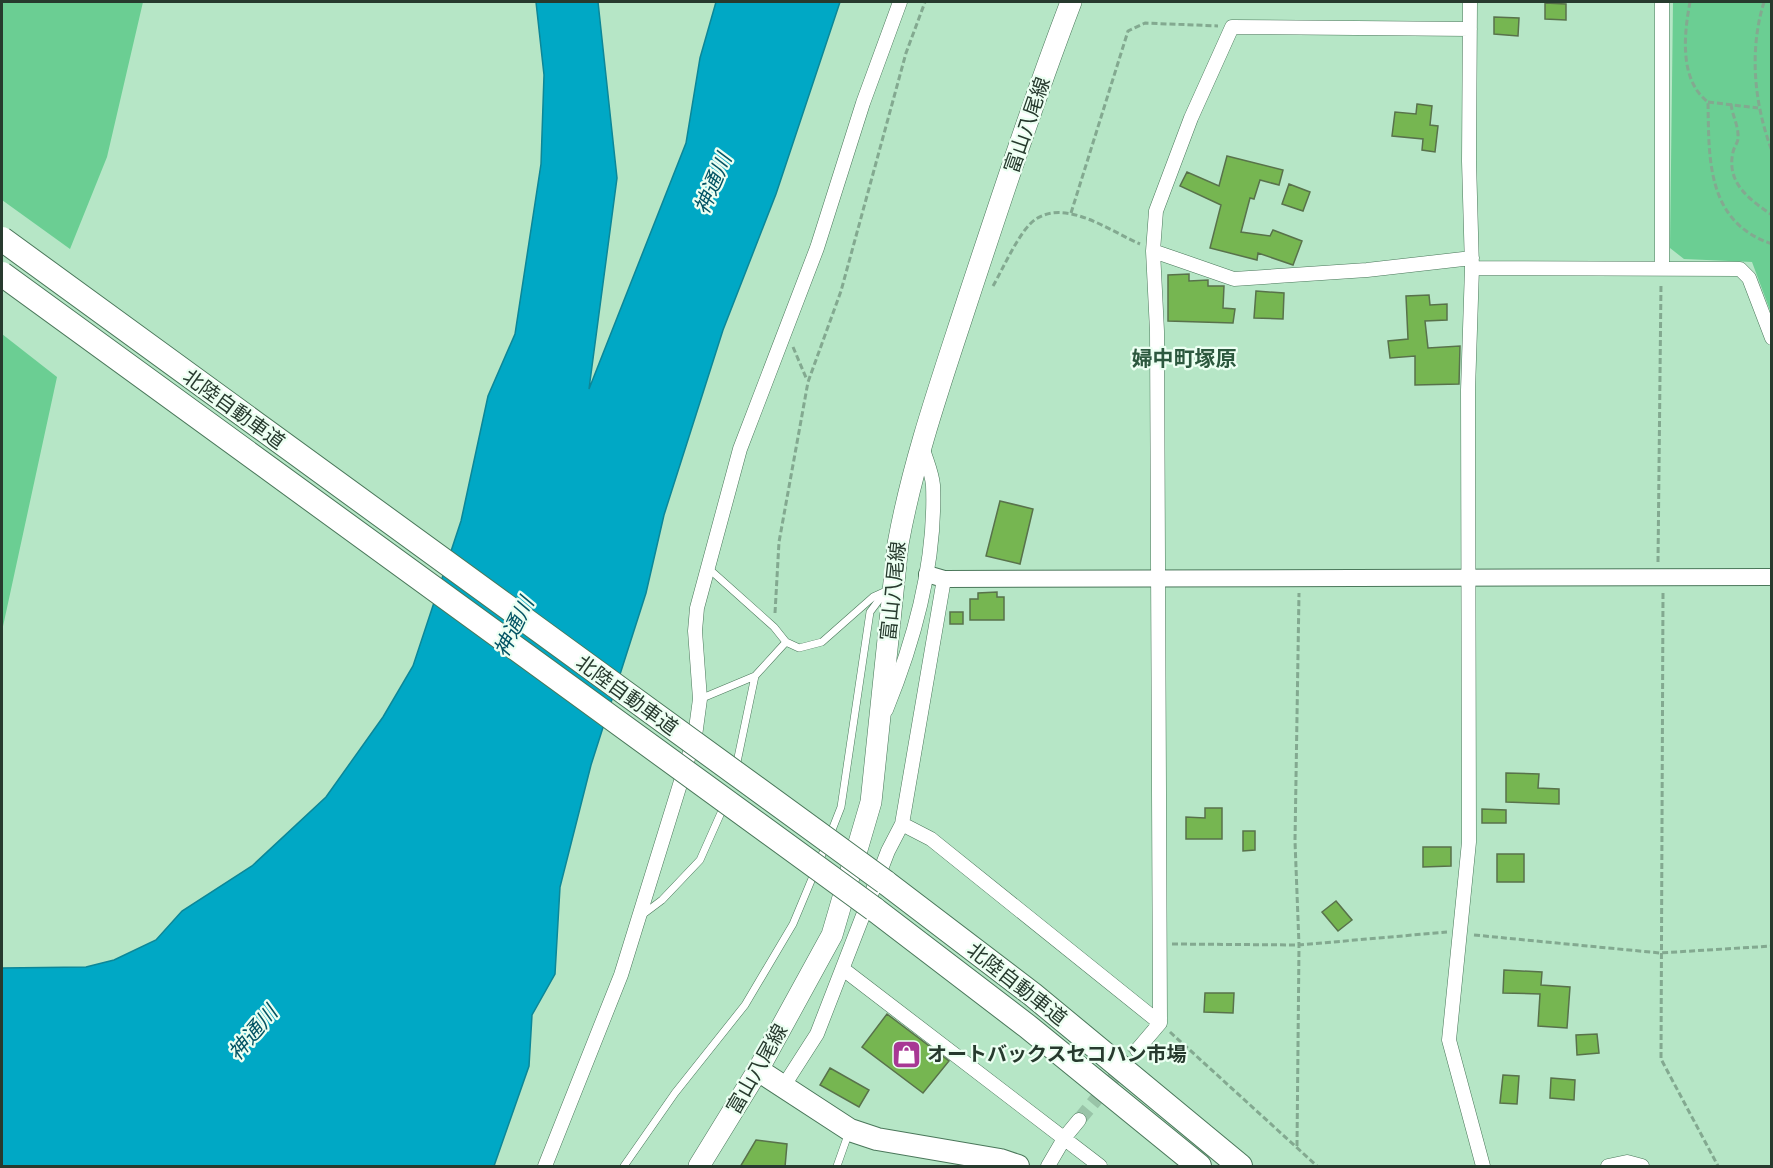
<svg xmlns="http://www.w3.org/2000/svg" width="1773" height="1168" font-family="'PT Sans','Noto Sans JP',sans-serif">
<rect width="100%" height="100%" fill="#b6e6c6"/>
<path fill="#6bce93" d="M2,2H143L107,157L70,249L2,200Z
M1673,2H1771V313L1752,262L1684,259L1670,248Z
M2,334L57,377L2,631Z"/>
<path fill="#00a8c5" stroke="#0c8798" stroke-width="1.5" d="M536,2H598L617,178L589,389L686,143L700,58L716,2H840L776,194L723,330L664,515L646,593L591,765L560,887L555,974L532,1015L529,1066L494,1166H2V968L86,967L114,960L156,940L182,911L252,866L326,797L383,717L413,666L461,521L488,396L515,334L541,164L544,75Z"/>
<path fill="#76b651" stroke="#58724b" stroke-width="1.5" d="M1545,3L1566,4V20L1545,19Z
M1494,17L1519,18L1518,36L1494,34Z
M1417,104L1432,106L1430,125L1438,126L1435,152L1422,150L1423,139L1392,136L1395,112L1416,114Z
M1227,156L1283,170L1279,185L1260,180L1254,199L1250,198L1241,232L1270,236L1273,230L1302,241L1293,265L1258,253L1257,260L1210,248L1221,205L1180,186L1187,172L1219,186Z
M1289,184L1310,192L1303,211L1282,204Z
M1189,274V281L1208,280V286H1224L1223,308L1235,309L1233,323L1168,321V275Z
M1256,291L1284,293L1283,319L1254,318Z
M1429,295L1430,305L1447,304V320L1425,321L1428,348L1460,346L1459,384L1415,385V356L1390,358L1388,341L1408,339L1406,296Z
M1000,501L1033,509L1020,564L986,556Z
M997,592V597H1004V620H970V599H978V593Z
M950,612H963V624H950Z
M1506,773L1539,774L1538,788L1559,789V804L1506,802Z
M1205,808H1222V839H1186V817L1205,818Z
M1482,809L1506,810V823H1482Z
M1243,831H1255V850L1243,851Z
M1423,847H1451V866L1423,867Z
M1497,854H1524V882H1497Z
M1336,901L1352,920L1338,931L1322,912Z
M1504,970L1542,972L1541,985L1570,987L1567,1028L1538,1026L1540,994L1503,993Z
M1205,993H1234L1233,1013L1204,1012Z
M887,1014L949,1061L923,1093L862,1047Z
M1597,1034L1599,1053L1577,1055L1576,1035Z
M830,1068L869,1090L859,1107L820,1085Z
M1503,1075L1519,1076L1517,1104L1500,1103Z
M1551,1078L1575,1080L1574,1100L1550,1098Z
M756,1140L787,1144L785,1167H740Z"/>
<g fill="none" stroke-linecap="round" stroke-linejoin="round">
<path stroke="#99c4a8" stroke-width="14" stroke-dasharray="14 7" stroke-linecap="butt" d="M1079,1120L1137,1050"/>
<defs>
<path id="service" d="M708,568L774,627L786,642L799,648L822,642L873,597L884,592
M700,699L755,676L786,642
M736,767L755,676
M830,835L841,807L870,612L885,592
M642,915L662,900L700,860L724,806
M624,1166L675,1093L745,1005L793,924L826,845
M837,1166L849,1132"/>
<path id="minor" d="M1470,2L1469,161L1472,268L1468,390L1469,842L1449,1040L1483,1166
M1153,251L1234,279L1367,270L1472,258
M1662,267V2
M1472,268L1740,269L1749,278L1772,338
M886,710C915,639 936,561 933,485C932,473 926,460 923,449
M902,824L944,579
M843,969L1100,1166
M1137,1050L1160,1023L1157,331L1153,251L1156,211L1191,118L1232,27L1470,29
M783,1087L817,1034L888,851L902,824L931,839L1160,1023
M545,1166L621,975L695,736L700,699L695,631L697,608L740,449L817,248L863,103L900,2
M1048,1166L1065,1137L1079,1120
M1608,1166L1627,1162L1642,1166"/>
<path id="tertiary" d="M927,574L944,579L1772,577"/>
<path id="primary" d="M699,1166L758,1070L832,935L871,802L898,544C913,461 942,379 968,299C1001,199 1034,99 1071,2"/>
<path id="trunk" d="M758,1070L850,1130L877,1139L1000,1160L1018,1166"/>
<path id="motorway" d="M885,882L1032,994L1240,1166
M874,909L1027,1026L1199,1166"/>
</defs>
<use href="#service" stroke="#4a775a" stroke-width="8"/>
<use href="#minor" stroke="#4a775a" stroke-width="15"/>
<use href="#tertiary" stroke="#4a775a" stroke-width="18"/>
<use href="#primary" stroke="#4a775a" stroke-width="22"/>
<use href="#trunk" stroke="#4a775a" stroke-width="24"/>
<use href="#motorway" stroke="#4a775a" stroke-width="26"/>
<path stroke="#83a990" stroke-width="3" stroke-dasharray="6 3" stroke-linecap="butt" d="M1690,2C1684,34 1679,80 1708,102C1709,158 1706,222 1772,244
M1764,2C1749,50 1754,104 1772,151
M1708,102L1758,108
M1731,104C1732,114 1738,125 1738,135C1739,143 1734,146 1733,152C1726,183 1749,199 1772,215
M1071,213L1128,31L1145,23L1218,26
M993,286C1003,269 1020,229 1036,219C1067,199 1110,231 1140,244
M793,347L807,380
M1658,562L1661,283
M1663,593L1661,1059L1718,1166
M775,613L779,542L808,382L841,291L906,53L925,2
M1474,935L1660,953L1772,946
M1172,944L1299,945L1447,932
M1170,1032L1317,1166
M1297,1146L1299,945L1295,841L1299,593"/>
<use href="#service" stroke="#fff" stroke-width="7"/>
<use href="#minor" stroke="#fff" stroke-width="14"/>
<use href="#tertiary" stroke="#fff" stroke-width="16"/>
<use href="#primary" stroke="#fff" stroke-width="21"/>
<use href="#trunk" stroke="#fff" stroke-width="22"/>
<use href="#motorway" stroke="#fff" stroke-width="24"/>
<defs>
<path id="motorway-bridge" d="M2,239L885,882
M2,274L874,909"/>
</defs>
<use href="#motorway-bridge" stroke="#4a775a" stroke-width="26" stroke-linecap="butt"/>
<use href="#motorway-bridge" stroke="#fff" stroke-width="24"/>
</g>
<defs>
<symbol id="shop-square" viewBox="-11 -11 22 22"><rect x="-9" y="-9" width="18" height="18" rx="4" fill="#a83794" stroke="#ecfff2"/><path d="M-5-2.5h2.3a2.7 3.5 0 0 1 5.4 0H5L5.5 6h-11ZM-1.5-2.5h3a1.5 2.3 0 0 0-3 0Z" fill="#fff"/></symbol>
</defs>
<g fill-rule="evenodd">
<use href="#shop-square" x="890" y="1038" width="33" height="33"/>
</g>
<g text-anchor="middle" stroke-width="4.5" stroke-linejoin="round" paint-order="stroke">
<g font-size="20" fill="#273a2e" stroke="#ecfff2">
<text transform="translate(1027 125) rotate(-71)" y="7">富山八尾線</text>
<text transform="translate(234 409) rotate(36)" y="7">北陸自動車道</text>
<text transform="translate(893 591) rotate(-84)" y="7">富山八尾線</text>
<text transform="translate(627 695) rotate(36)" y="7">北陸自動車道</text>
<text transform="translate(1017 984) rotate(38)" y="7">北陸自動車道</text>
<text transform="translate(757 1069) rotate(-60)" y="7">富山八尾線</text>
</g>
<g font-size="20" font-weight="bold" fill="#273a2e" stroke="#ecfff2" text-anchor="start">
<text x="927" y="1061">オートバックスセコハン市場</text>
</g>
<g font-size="21" font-style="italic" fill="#035464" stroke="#ecfff2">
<text transform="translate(713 184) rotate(-67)" y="7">神通川</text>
<text transform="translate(514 627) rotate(-64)" y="7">神通川</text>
<text transform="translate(253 1033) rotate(-50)" y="7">神通川</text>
</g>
<g font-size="21" font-weight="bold" fill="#2c583e" stroke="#ecfff2">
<text x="1184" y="366">婦中町塚原</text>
</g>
</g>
<rect width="1773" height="1168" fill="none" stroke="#273a2e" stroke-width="6"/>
</svg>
